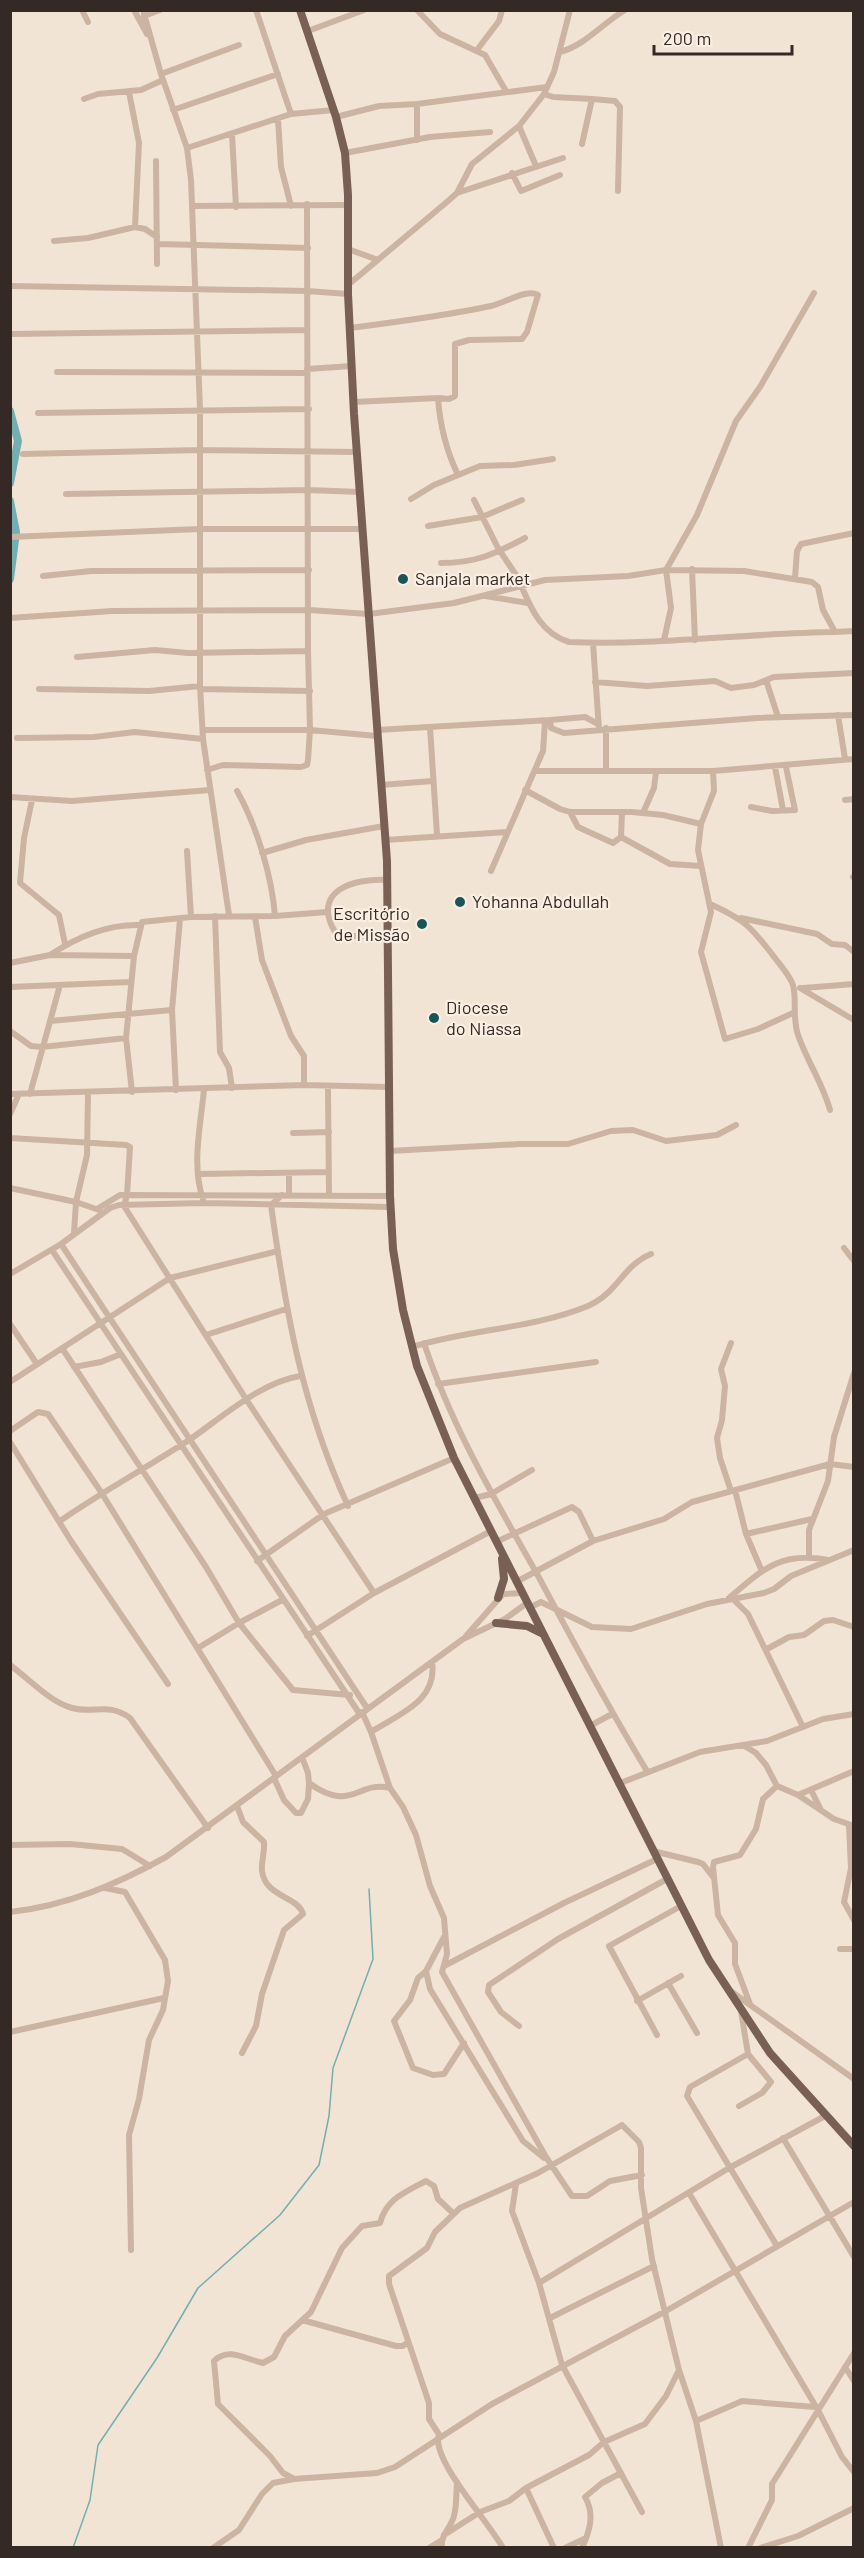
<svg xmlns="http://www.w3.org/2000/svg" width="864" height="2558" font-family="Barlow,sans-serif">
<rect width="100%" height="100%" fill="#f2e4d5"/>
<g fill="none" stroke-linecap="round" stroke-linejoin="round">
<path stroke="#73afb1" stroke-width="1.5" d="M73,2548L90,2500L98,2445L157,2358L198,2288L280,2215L319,2165L329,2116L333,2068L373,1959L369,1889"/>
<path stroke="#73afb1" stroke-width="8" d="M10,411L18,441L10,483
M10,501L16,532L10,579"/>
<path stroke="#cbb4a1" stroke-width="6" d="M82,10L88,22
M134,10L147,34
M143,10L161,74L187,148L191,180L200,409V686L203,739L229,915
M256,10L291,114
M417,10L440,34L485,55L506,91
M144,16L160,10
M308,31L364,10
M477,50L499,21L502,10
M560,52C584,46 603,23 625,10
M161,74L239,45
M129,92L139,143L135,227L145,229L157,237
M544,94L553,97L592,99L582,144
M84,99L98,94L141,90L163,80
M592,99L615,101L620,107L618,191
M173,110L278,74
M336,117L379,106L417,104L547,87
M278,119L281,167L291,206
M519,126L536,166
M232,134L236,207
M417,140V104
M187,148L291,114L334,110
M345,153L430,137L490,132
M156,161L157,264
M512,173L521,191L560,175
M457,193L563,158
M192,206L349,205
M54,241L88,238L135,227
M158,244L308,248
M348,249L378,260
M348,285L448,201L457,193L472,164L519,126L544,94L554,72L570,10
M10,286L307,291L348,294
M350,328C397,322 444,316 491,306C503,304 527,288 538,295L527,332L522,339L469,340L455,344V396L449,399L438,398
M10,334L307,330
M307,369L352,366
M57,372L307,373
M354,402L438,398C440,426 446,450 458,475
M38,413L309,409
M23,454L200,450L357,452
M66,494L308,490L360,492
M411,499L434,485L480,466L514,465L553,459
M474,500L498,548L522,584
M428,526L482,517L522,500
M10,537L199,529H362
M441,563C476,563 495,554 525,538
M692,569L695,640
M43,576L91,571L309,570
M795,578L797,551L801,544L854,533
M521,585C531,609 542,634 569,642C657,646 746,633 835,632
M485,596L528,603
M10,618L112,611L309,610L369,614L454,603L545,580L628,576L666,570L744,571L812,582L818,587L823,610L835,632L854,631
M664,640L671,608L666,570L697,515L736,421L760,387L814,293
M593,643L599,729
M77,657L155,650L188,653L308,651
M766,680L778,717
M595,682L647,686L715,681L731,688L754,685L774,677L854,673
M39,689L149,691L200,686
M201,689L310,691
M838,715L845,759
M550,720L585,717L598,724
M430,727L437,835
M203,730H310L377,736
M377,730L550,720L551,728L564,733L757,718L854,715
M17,738L94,737L135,732L203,739
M775,767L783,810
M207,770L223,765L301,767L307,765L308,760L310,730L308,651L307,204
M535,771H713L854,759
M606,771V728
M713,771L714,791L701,824L698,850L711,912L701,952L725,1039L758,1029L793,1013
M381,785L433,781
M525,790L560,809L570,812H632L663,815L701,824
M237,791C257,826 272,877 275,916
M10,797L72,801L210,790
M32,800L24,838L20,883L59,915L65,944
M845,800L854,799
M751,807L772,811L795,810L786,767
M570,812L578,827L613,843L621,837L622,812
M643,813L654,788L656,772
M621,837L670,864L701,866
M385,840L507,832
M187,851L191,917
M262,853L306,840L384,826
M491,871L543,751L545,722
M853,877L854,876
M387,880C353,878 311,891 335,932L354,936L387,934
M710,904C747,921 751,927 775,958C781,966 790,976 793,985C797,1000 792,1017 798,1035C807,1061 823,1084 830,1110
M215,916L220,1052L229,1068L232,1088
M255,917L262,960L291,1036L304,1056V1085
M741,918L817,934L832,944L845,945L854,952
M50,955C77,937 107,924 140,925
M10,963L50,955L134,956
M10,987L130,982
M800,988L854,1020
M803,988L854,984
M50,1021L172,1010
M10,1031L31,1046L42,1047L126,1038
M328,1086L329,1194
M176,1090L172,1010L180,919
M132,1092L126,1038L134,956L142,922L191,917L275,916L327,912
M10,1094L304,1085L388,1087
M30,1094L60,985
M10,1114L19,1094
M293,1133L329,1132
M10,1138L126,1145L130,1147L127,1195L124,1206L246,1399L374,1593
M389,1151L520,1144H568L611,1131L633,1130L666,1141L717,1135L736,1125
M199,1174L329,1172
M10,1188L76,1202L99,1210
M282,1195L271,1205C286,1313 302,1406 348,1506
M289,1195V1173
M203,1199C191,1165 201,1124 204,1089
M97,1209L120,1195L390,1196
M74,1233L76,1202L87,1155L88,1092
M61,1244L367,1708
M844,1248L854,1261
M52,1250L359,1713
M10,1274L61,1244L110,1208L119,1205L205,1203L390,1207
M10,1324L37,1364
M206,1335L286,1309
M424,1343C451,1425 494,1498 536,1572C572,1639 607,1706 647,1771
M731,1343L721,1369L725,1386L722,1420L717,1438L720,1458L731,1491
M412,1347C470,1329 532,1329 588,1306C618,1293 622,1266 651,1254
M62,1348L206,1567L239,1623L282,1600
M74,1367L101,1362L121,1354
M10,1382L170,1278L278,1251
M438,1384L596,1362
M10,1431L38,1412L48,1414L101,1492L276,1776
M10,1442L71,1541L168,1684
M735,1490L746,1534L761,1569
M475,1498L491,1494L532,1470
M60,1521C102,1492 146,1468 189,1440C221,1418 261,1382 300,1376
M746,1534L812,1519
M496,1542L572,1507L579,1512L593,1541
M809,1557V1530L828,1481L834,1437L854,1373
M257,1561L324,1514L454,1458
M516,1582L593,1541L664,1519L692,1502L830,1464L854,1467
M729,1598C763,1569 781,1551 828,1560
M732,1598L748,1614L803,1727
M529,1608L541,1602L592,1627L631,1629L707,1604L764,1593L774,1589L791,1576L854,1550
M307,1636L374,1593L491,1531
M466,1636L503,1594L522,1593
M198,1648L239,1623L293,1690L350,1695
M767,1649L789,1637L804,1635L824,1621L833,1620L854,1627
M432,1662C438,1701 399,1714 371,1732L390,1788L403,1807L416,1835L430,1886L444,1918L447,1954L442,1972L546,2157L572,2196H587L610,2181L642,2175
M10,1665C29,1679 50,1702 72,1708C95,1714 108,1702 130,1718L208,1828
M362,1712L371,1732
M590,1726L612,1714
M743,1745L756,1753L766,1765L777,1786L798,1795L834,1819L854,1826
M302,1757L308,1773L309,1783C352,1814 357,1780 390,1788
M274,1778L284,1800L296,1813H301L308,1799L309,1783
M618,1784L700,1752L767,1741L823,1719L854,1714
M811,1790L821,1810
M798,1795L854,1771
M237,1806L243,1822L264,1842C265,1852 261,1862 262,1871C265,1897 298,1896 303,1914L284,1930L262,1994L256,2026L242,2053
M849,1825L851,1868L844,1902L854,1920
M10,1845L70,1844L122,1849L150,1866
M653,1851L698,1862L703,1864L713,1877
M105,1888L125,1892L165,1960L168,1981L163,2010L149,2040L139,2099L129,2135L131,2250
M10,1912C67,1906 117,1884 166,1857L463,1639L505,1619L527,1603
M444,1937L426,1971L430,1989L523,2141L544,2158
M840,1949H854
M444,1966L564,1903L657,1859
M426,1971L418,1978L410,2000L394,2021L413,2068L433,2075L444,2074L464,2043
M668,1983L697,2033
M732,1992L854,2079
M637,2001L681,1976
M750,2004L735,1964V1943L718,1915L713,1867L714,1862L740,1855L756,1829L763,1799L777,1786
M519,2026L501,2012L488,1992L489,1985L558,1939L667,1879
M10,2032L164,1998
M657,2035L609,1946L681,1906
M748,2054L690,2087L687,2096L777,2246
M739,2106L762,2093L771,2082L748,2054L741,2011
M783,2138L854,2257
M516,2184L512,2211L539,2283L562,2365L642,2512
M689,2193L818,2410L842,2457L854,2472
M539,2283L729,2168L825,2116
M550,2318L654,2266
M302,2320L396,2346H403L408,2342
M845,2367L854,2381
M696,2421L742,2401L815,2407
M440,2436L429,2419V2403L389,2284V2276L427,2248L435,2232L460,2208L538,2173L622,2125L639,2142L641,2148V2188L652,2259L679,2370L696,2421L721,2548
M438,2438C436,2465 488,2521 503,2548
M294,2479L283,2473L270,2456L218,2404L214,2361C229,2346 247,2360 263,2363L274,2357L285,2336L311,2312L342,2248L362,2226L380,2223C386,2199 405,2192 426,2181L434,2186L438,2199L454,2214
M444,2535L480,2512L509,2501L526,2488
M213,2548L239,2530L262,2494L273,2483L294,2479L377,2473L395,2467L492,2404L666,2311L854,2202
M429,2548L442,2540
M442,2548C440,2535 451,2528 454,2516C457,2505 456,2493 457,2482
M554,2548L526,2488L589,2455L604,2442L645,2424L666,2396L679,2370
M565,2548L586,2538
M582,2548C590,2530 595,2514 585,2497L602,2483L621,2473
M748,2548L772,2500V2484L854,2353
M760,2548L798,2536L854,2508"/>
<path stroke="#786054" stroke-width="8" d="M300,10L336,117L345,153L348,195V294L354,414L387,861L390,1196L393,1249L403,1310L417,1366L454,1458L709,1960L770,2053L854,2146
M498,1598L504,1579L502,1559
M496,1623L527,1626L541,1633"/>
</g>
<g fill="#185558" stroke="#faefe2" stroke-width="2">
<circle cx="403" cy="579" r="6"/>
<circle cx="460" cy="902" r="6"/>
<circle cx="422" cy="924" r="6"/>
<circle cx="434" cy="1018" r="6"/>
</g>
<g text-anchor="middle" stroke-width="4.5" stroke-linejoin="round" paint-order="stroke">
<g font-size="18" fill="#342924" stroke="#faefe2" text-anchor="start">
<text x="415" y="585">Sanjala market</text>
<text x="472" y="908">Yohanna Abdullah</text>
<text x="410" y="920" text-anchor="end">Escritório<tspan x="410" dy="21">de Missão</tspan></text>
<text x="446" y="1014">Diocese<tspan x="446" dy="21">do Niassa</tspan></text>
</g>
</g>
<rect width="864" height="2558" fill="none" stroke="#342924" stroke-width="24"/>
<path d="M654 45v9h138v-9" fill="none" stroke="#342924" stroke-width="3"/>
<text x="663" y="45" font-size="18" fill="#342924" stroke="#faefe2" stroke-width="4.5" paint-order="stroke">200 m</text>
</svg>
